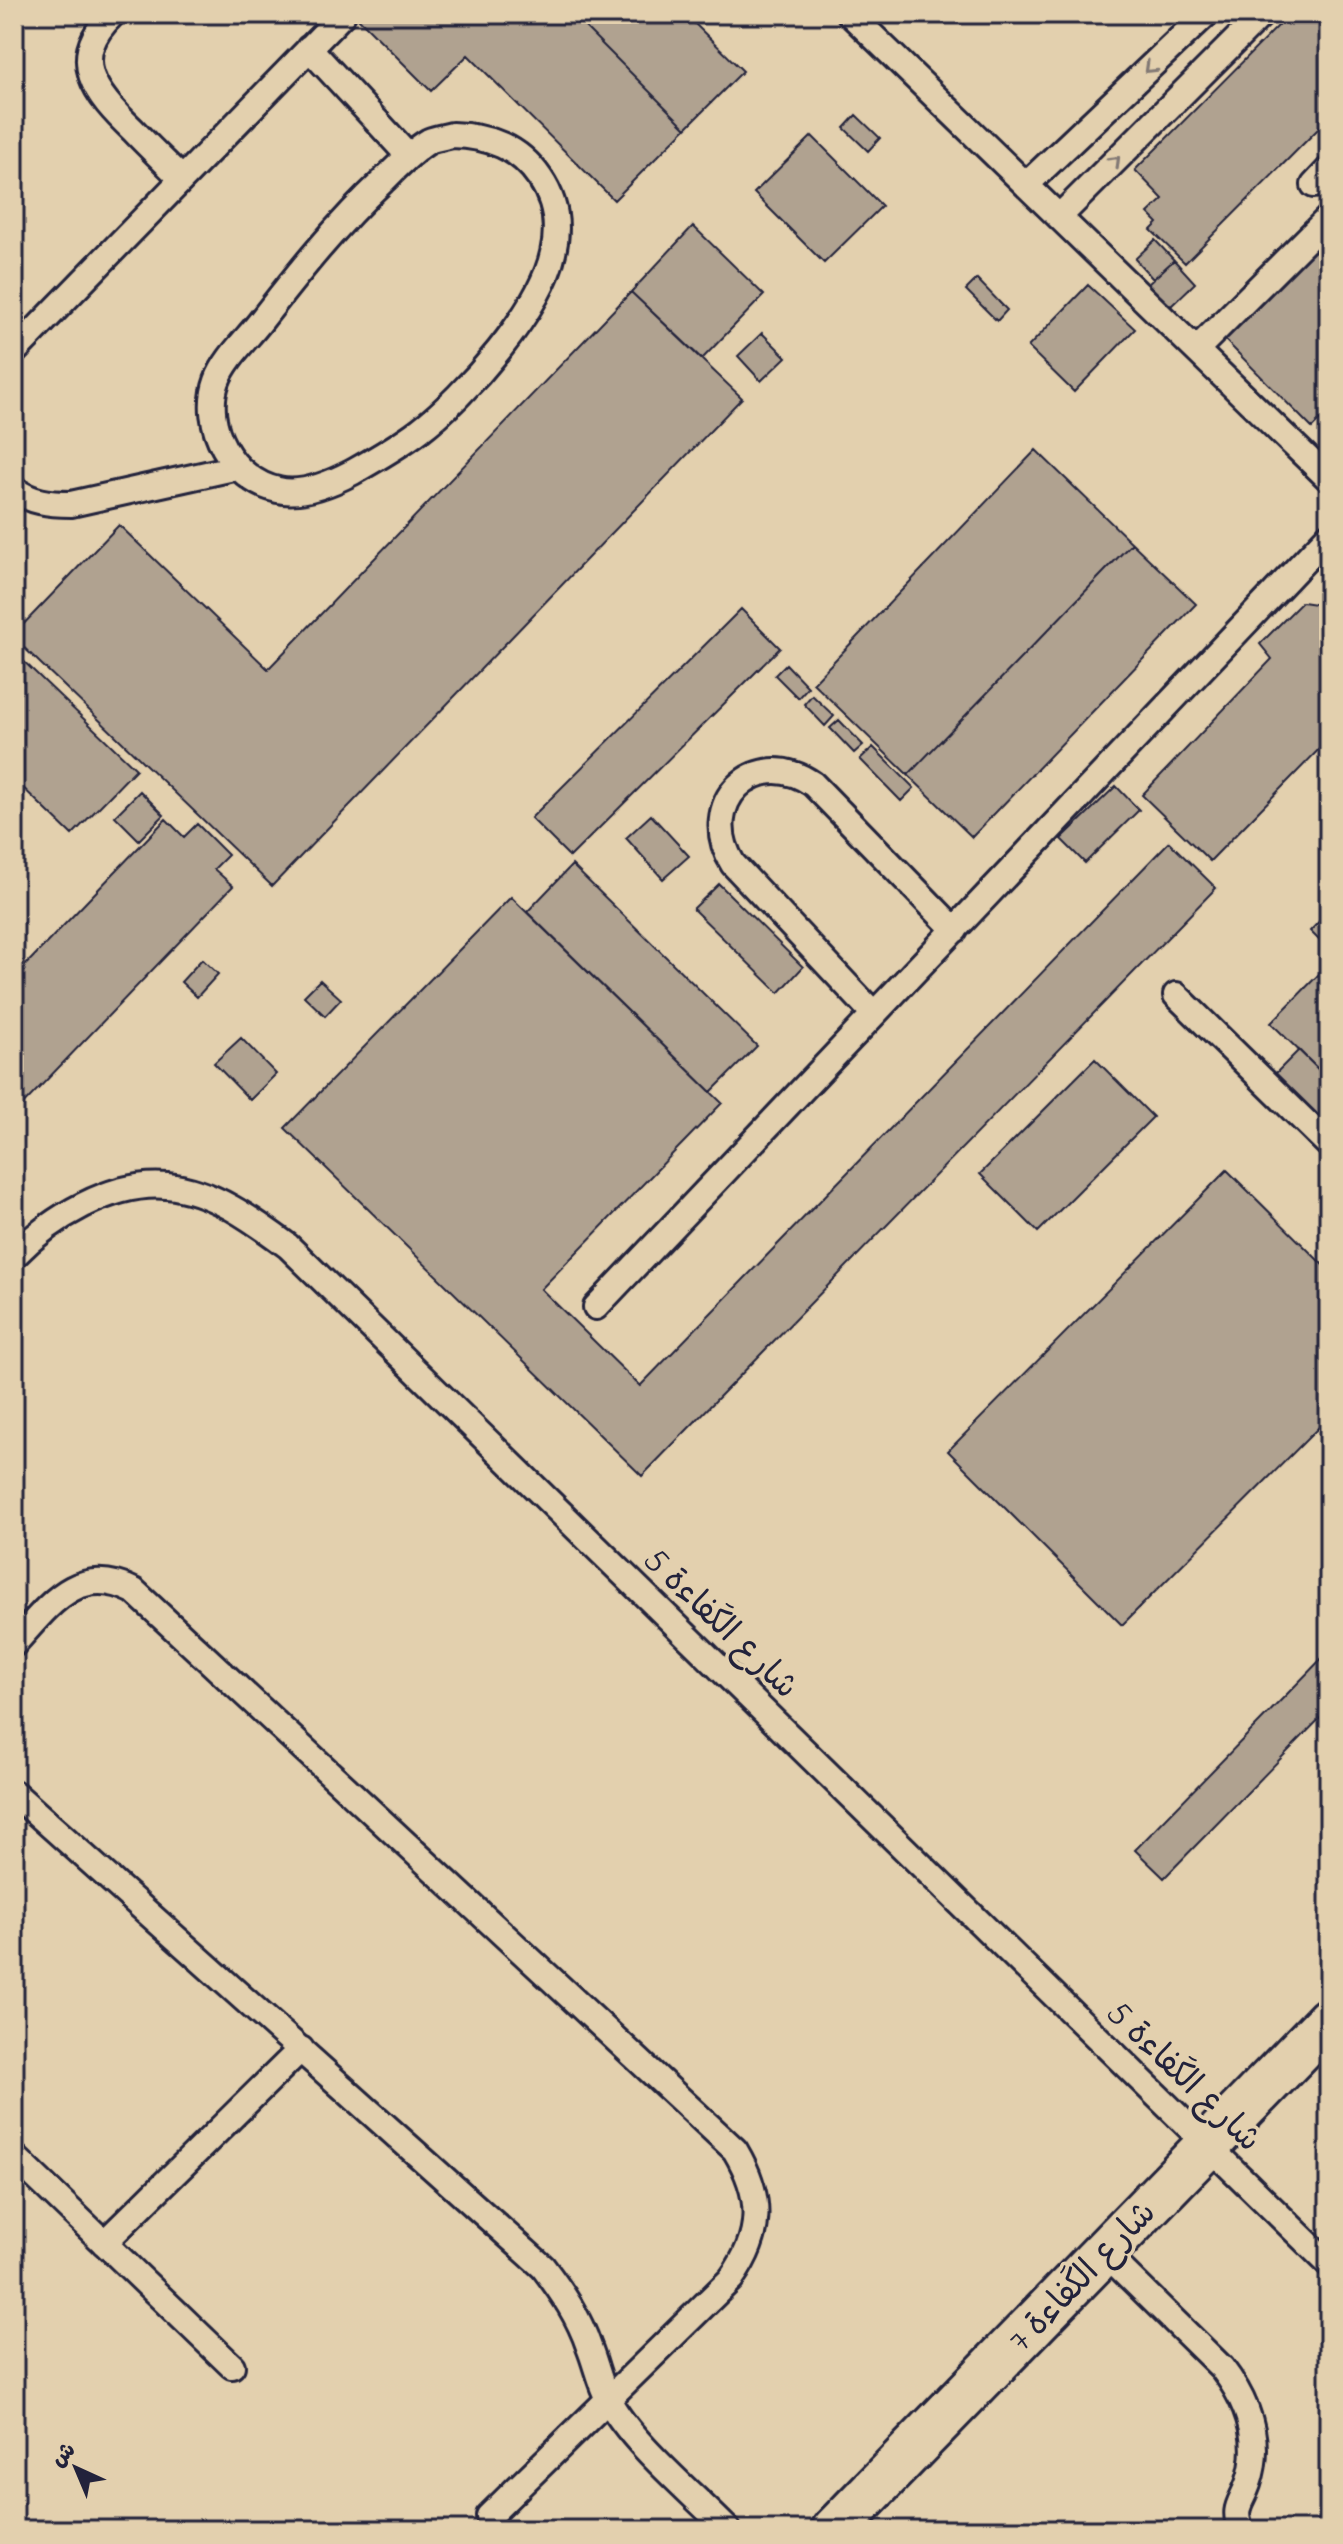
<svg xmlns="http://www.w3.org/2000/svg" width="1343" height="2544" font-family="'Indie Flower','Playpen Sans Arabic',sans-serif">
<rect width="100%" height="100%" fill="#e3d0ae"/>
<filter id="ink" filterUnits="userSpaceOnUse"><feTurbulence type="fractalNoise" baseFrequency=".0125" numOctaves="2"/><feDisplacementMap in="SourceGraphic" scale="16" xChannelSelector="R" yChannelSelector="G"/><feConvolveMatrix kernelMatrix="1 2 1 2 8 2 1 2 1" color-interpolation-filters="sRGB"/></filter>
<g filter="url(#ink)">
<path fill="#b0a290" stroke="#22223b" stroke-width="2" d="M362,14H572L686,128L614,200L468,55L431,91L358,18Z
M597,14H685L743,71L686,128L585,27Z
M1290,14H1329V118L1185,263L1151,230L1158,223L1148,213L1163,199L1135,170Z
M856,115L880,138L868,151L844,128Z
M812,136L882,206L824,263L754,193Z
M693,226L764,295L702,359L631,292Z
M1329,236V411L1312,428L1225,340Z
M1155,240L1174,260L1153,279L1135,259Z
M1174,260L1195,283L1170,307L1148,284Z
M977,279L1007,310L997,321L966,290Z
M1088,285L1135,329L1074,392L1028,347Z
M631,292L742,398L272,886L14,638V634L119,525L268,669Z
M762,333L786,357L761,381L738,356Z
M1036,450L1132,543L908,775L813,683Z
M1132,543L1196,604L972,837L908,775Z
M1302,602L1329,606V739L1210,861L1142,795L1272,659L1260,644Z
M741,609L780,648L570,857L531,818Z
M14,652L136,769L72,835L14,779Z
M786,664L808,687L798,698L775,675Z
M812,695L834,716L825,726L804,704Z
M839,720L863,745L854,753L830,728Z
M873,747L914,788L901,801L860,759Z
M1116,786L1139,810L1085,863L1061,839Z
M140,791L164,815L139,840L115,816Z
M651,815L689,856L663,879L626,838Z
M166,819L184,837L197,824L228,855L214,869L233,886L14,1114V977Z
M1169,842L1216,888L642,1476L285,1128L511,897L722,1103L541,1289L640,1386Z
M572,865L757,1046L711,1092L527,912Z
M719,884L803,967L779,993L693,909Z
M1329,911V950L1310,931Z
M202,959L218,974L197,997L181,982Z
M1329,964V1080L1271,1023Z
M320,980L341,999L325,1016L304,996Z
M241,1038L276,1074L250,1100L214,1063Z
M1299,1050L1329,1080V1106L1315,1119L1272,1077Z
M1095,1059L1153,1117L1038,1232L980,1174Z
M1227,1170L1329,1271V1417L1122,1625L948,1451Z
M1329,1651V1709L1164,1878L1135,1850Z"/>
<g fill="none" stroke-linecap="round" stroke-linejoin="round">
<defs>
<path id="lane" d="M113,14C66,59 96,95 133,130C149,147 166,163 182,179
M850,14L1329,479
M309,48L409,156
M452,135C489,136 519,147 540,178C556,201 559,227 553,253C541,310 465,396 420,430C399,446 376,459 353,472C332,483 302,496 278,490C232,480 201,425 217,381C225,359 246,340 260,322C298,273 337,224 383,181C397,167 412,151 429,141C436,138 445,137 452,135Z
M1027,184L1206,14
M1314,185L1329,169
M1060,216L1262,14
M1197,349L1329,217
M14,352L343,14
M14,489C31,502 49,504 71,504L238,467
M1176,995L1329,1145
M874,1014L733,864C696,804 755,744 813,784L955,930
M14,1256C51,1218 112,1181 167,1186C212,1190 253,1220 288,1246L1329,2264
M596,1307L1329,535
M14,1644C48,1607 77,1562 134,1591L735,2150C763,2197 763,2234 731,2279L489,2516
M14,1793L543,2267C562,2292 579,2317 589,2347C596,2364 599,2382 608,2399C631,2443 692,2493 728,2530
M14,2156L232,2366
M104,2243L301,2049
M1104,2252L1222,2368C1248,2402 1263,2441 1248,2484C1241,2504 1232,2507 1241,2530"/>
<path id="street" d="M834,2530L1329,2020"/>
</defs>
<use href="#lane" stroke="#22223b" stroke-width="30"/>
<use href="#street" stroke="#22223b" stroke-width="50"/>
<use href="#lane" stroke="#e3d0ae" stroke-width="24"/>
<use href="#street" stroke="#e3d0ae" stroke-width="44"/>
</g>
<defs><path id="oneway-chevron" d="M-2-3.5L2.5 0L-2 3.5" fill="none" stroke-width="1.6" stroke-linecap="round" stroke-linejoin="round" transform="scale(2)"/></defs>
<g stroke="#827974">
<use href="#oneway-chevron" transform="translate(1150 68) rotate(136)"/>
<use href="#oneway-chevron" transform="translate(1115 161) rotate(-45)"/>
</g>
</g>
<g text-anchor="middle" stroke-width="7" stroke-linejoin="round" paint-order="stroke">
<g font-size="34" fill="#22223b" stroke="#e3d0ae">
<text transform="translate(722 1622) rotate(44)" y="12">شارع الكَفاءة 5</text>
<text transform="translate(1185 2075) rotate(44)" y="12">شارع الكَفاءة 5</text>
<text transform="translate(1081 2275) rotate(-46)" y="12">شارع الكَفاءة 7</text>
</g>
</g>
<rect width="1343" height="2544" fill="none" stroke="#e3d0ae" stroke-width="48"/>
<rect x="24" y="24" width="1295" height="2496" fill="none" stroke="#22223b" stroke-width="3" filter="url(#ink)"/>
<g transform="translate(76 2468) rotate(316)" stroke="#e3d0ae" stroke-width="6" paint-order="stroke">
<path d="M0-6L14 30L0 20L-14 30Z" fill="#22223b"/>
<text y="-12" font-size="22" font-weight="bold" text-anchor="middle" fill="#22223b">ش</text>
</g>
</svg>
